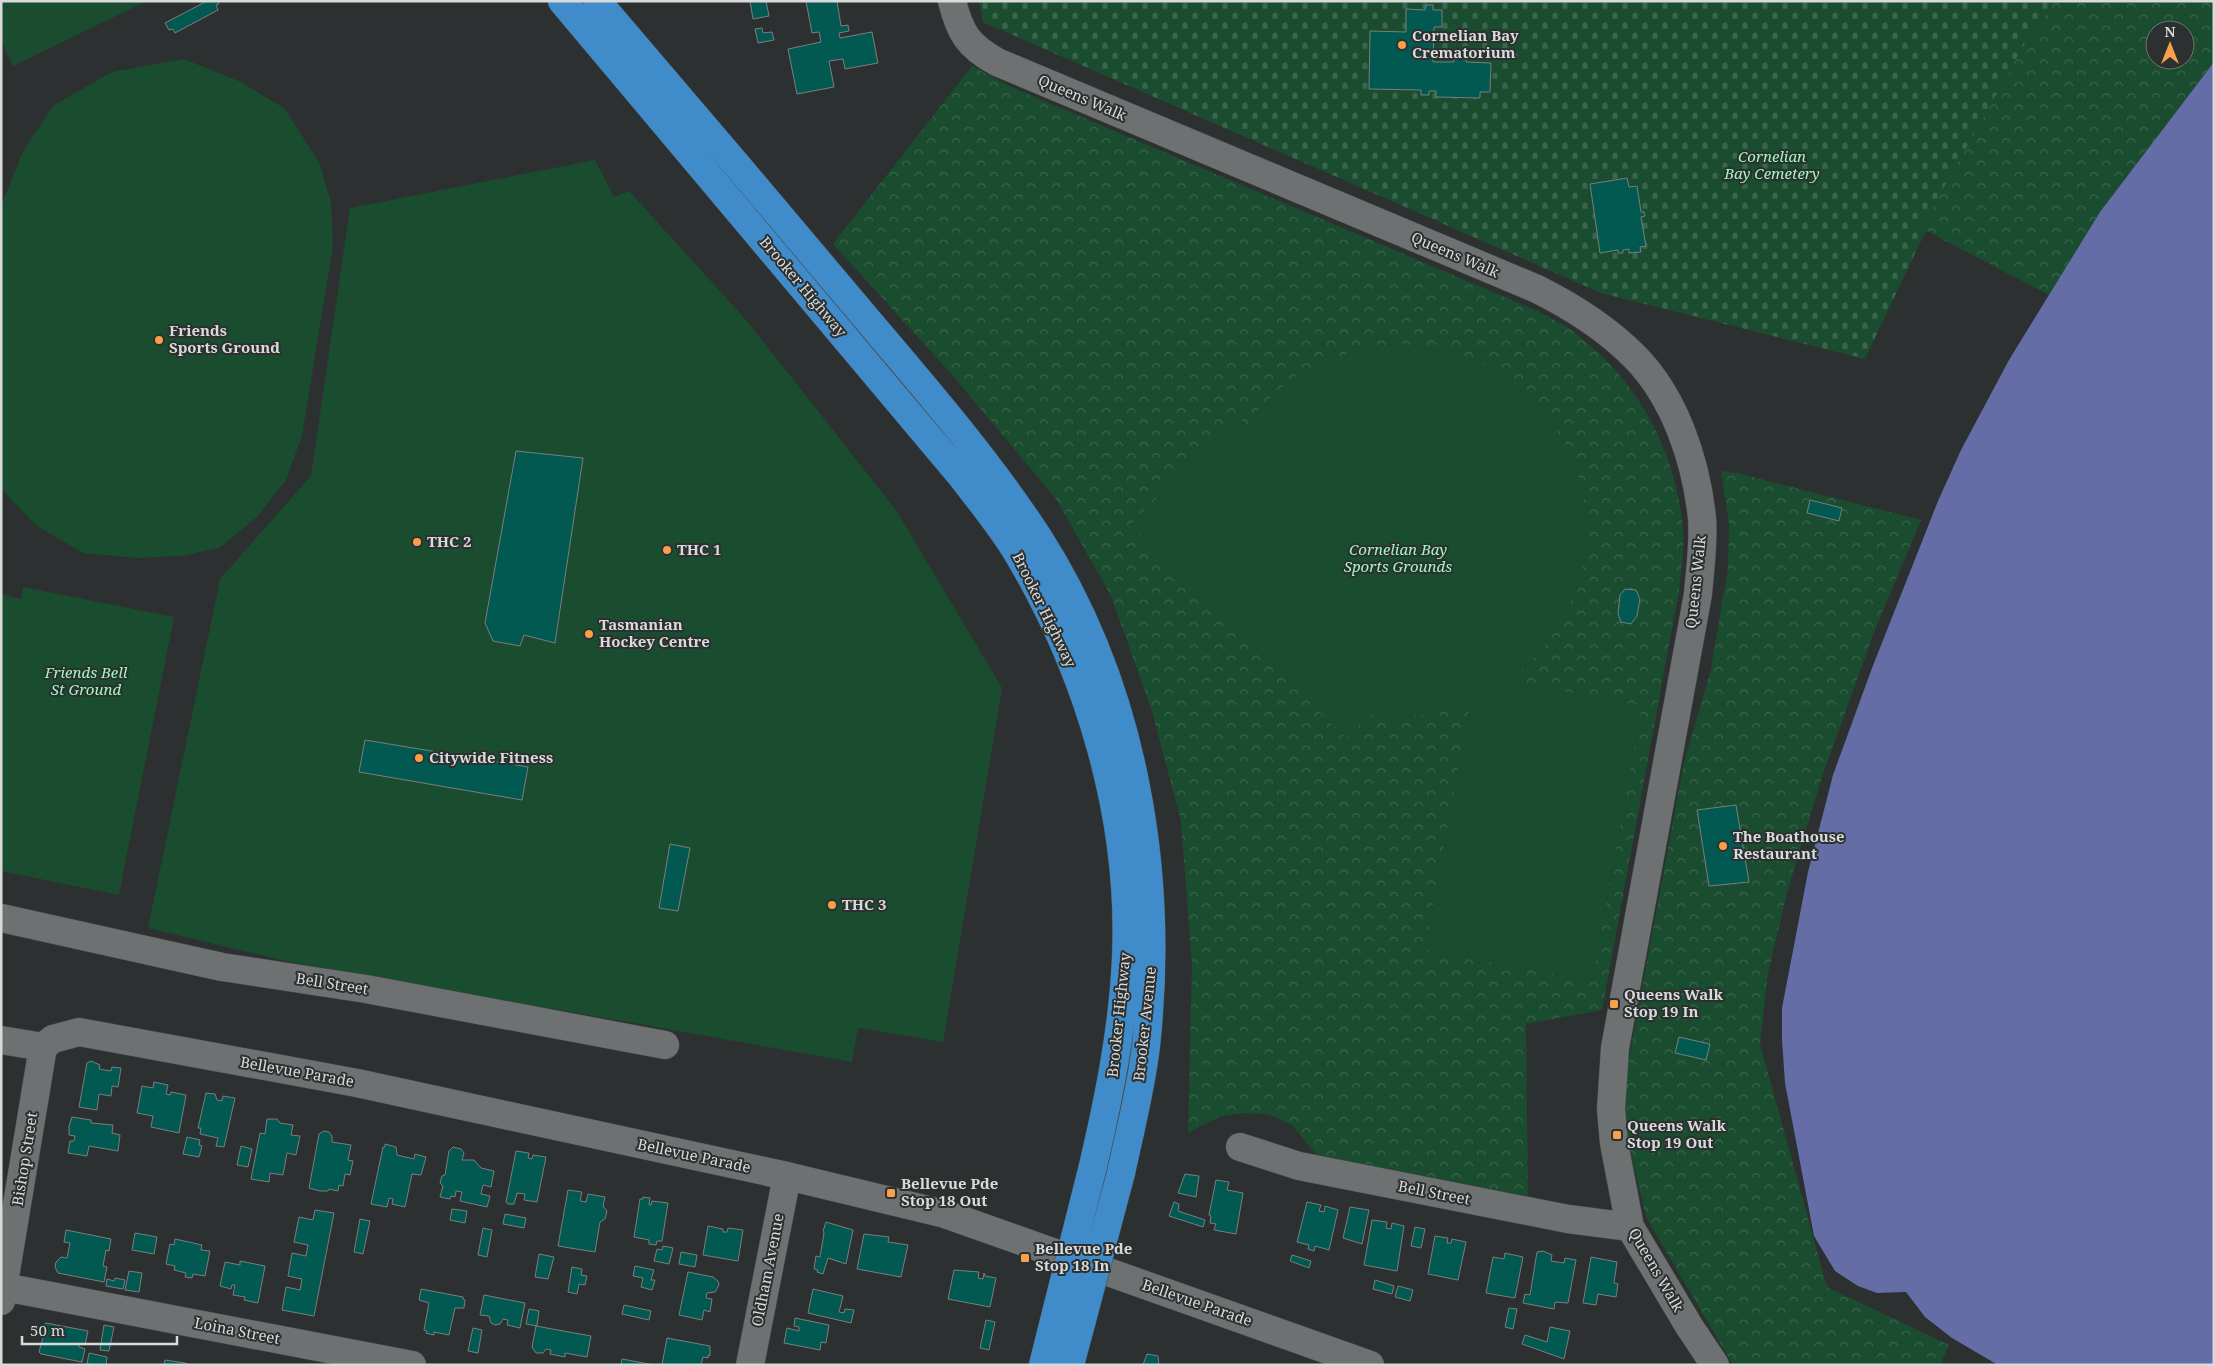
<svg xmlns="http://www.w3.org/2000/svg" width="2215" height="1366" font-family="'Noto Serif',serif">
<defs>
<pattern id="cemetery-stones" width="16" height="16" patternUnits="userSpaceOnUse" patternTransform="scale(1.25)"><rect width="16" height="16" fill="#1a4c2f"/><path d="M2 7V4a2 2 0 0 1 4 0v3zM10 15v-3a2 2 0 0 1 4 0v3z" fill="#3b654d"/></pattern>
<pattern id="park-crowns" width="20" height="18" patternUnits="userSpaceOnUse" patternTransform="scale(1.25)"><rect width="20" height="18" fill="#1a4c2f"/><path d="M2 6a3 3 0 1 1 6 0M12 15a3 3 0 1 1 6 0" fill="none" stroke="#3b654d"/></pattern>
</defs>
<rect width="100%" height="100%" fill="#2d3030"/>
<path fill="url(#cemetery-stones)" d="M979,1H2056L2028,38L1922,239L1865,359L1601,293L983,22Z"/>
<path fill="url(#park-crowns)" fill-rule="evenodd" d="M2056,1H2214V62L2100,212L2049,295L1921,228L2028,38ZM2155,30H2185V60H2155Z
M972,66L1009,86L1540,312C1553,320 1568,326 1579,336C1640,385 1675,449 1683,528C1685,546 1681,566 1680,585L1602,1010L1526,1024L1528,1196L1317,1155L1292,1125L1268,1114L1243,1113L1219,1117L1188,1133L1192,965L1181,821L1152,711L1111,596L1056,499L948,370L833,244Z
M1721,471L1737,473L1921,520L1875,630L1823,774L1787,893L1768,973L1760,1044L1827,1287L1949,1345L1940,1365H1733L1646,1217L1620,1107L1684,762L1711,669L1728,568L1729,524Z"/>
<path fill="#1a4c2f" d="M1,1H147L13,66L1,41Z
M184,59L239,81L284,108L319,162L331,202L333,245L302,436L286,480L257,517L219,548L181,556L137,558L83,553L37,526L1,489V206L23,151L54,105L112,72Z
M595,160L614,197L629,191L747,321L896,510L1002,688L943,1042L858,1028L852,1062L285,961L148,928L220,579L311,476L350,208Z
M1395,345C1420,346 1443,349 1466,357C1494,367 1518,385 1538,407C1615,490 1596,614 1509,681L1642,706L1592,981L1425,950L1470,703C1437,713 1405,720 1370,714L1346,738L1130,525L1237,416L1247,426C1280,375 1337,350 1395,345Z
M23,587L174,617L119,895L1,871V594L21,599Z"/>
<path fill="#656da7" d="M2214,62V1365H1998L1952,1338L1925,1317L1906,1292L1877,1293L1858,1286L1835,1271L1814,1236L1785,1083L1782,1040V1008L1808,872L1833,775L1872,668L1938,501L1961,450L2009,360L2100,212Z"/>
<path fill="#025952" stroke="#7b7e7d" d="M207,1H218L219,4L216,5L218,10L175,33L173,29L169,30L165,23Z
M750,1H766L769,16L753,19Z
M806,1H837L841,26L848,25L849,31L839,33L840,38L872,32L878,63L845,69L843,59L829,61L834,87L797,94L788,49L821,42L819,32L812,33Z
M1426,5H1433V10H1442V27H1434L1433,62H1454V59H1466V62L1491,63L1490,92H1480V98L1436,97V91H1429V95H1421V90L1369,89L1370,31L1406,32V9L1425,10Z
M762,28L763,33L772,32L774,40L758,43L755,29Z
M1627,178L1629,187L1637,186L1641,212H1644L1645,216L1641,217L1646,246L1640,247L1641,252L1629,253V249L1623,250V253H1618V250L1600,253L1590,184Z
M516,451L583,458L555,643L524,635L520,646L493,641L485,623Z
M1810,500L1842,508L1839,521L1807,513Z
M1625,589L1636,590L1640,599L1637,616L1631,624L1621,622L1618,614L1620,595Z
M365,740L528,767L522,800L359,772Z
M1736,805L1749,882L1709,886L1697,810Z
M670,844L690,848L678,911L659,908Z
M1679,1037L1710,1044L1706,1060L1675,1053Z
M91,1061L100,1065L99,1069L111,1071L112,1067L121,1068L118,1087L112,1086L111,1096L99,1094L97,1110L79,1107L87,1063Z
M154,1082L168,1085L166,1094L170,1095L171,1092L186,1095L179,1133L151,1127L153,1116L137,1113L142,1086L153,1088Z
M206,1093L215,1094L217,1100L222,1101L223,1096L235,1098L224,1147L216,1146L218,1138L200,1134L201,1128H198Z
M72,1117L91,1120V1123L113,1125L112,1133L120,1135L118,1151L89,1146L87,1156L68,1153L70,1141H74L75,1136L69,1135V1126Z
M267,1119H277L280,1123L293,1125L291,1135L300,1136L296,1155L287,1153L283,1175L270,1173L269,1182L251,1179L260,1133L265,1134Z
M324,1131L329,1132L332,1136V1142L351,1145L348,1160L353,1161L350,1175L345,1174L343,1186L339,1185L338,1191L329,1189L328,1191H320L309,1188L319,1134Z
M187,1137L200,1140L199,1145L202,1146L199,1157L183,1154Z
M385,1144L396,1147L397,1155L414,1159L415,1154L426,1157L421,1175L412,1174L405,1207L392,1204L393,1199L389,1198L387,1207L371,1204L383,1147H385Z
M241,1146L252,1149L248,1167L237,1165Z
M453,1147L461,1149L464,1153L462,1160H474L481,1168L494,1171L491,1187L483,1185L481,1194L490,1196L487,1207L460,1201L462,1192L456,1191L455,1197L451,1196L450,1199L440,1197L443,1186L440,1183L442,1176L445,1175L449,1151Z
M516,1151L529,1153L528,1158L532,1159L533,1155L546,1157L537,1202L524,1200L525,1194L517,1193L514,1204H508L506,1202Z
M1185,1174L1199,1176L1196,1197L1178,1193Z
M1216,1180L1229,1182L1227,1190L1243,1193L1236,1234L1214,1230L1216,1224L1210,1223L1211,1216L1209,1215Z
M568,1190L582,1192L580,1201L586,1202L588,1194L605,1197L603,1206L607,1211L605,1219L600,1222L595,1252L558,1246Z
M643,1197L650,1198L649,1205H651L652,1201L668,1203L662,1241H657L656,1245L649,1244V1240L634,1237L640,1199H643Z
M1174,1202L1179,1204L1178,1211L1205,1220L1203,1227L1169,1216Z
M1307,1202L1321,1205L1319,1211L1324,1212L1325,1206L1338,1210L1329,1250L1315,1246L1314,1251L1308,1249L1309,1245L1297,1242Z
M1350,1207L1369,1210L1362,1244L1343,1238Z
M452,1209L467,1211L465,1223L450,1220Z
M315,1210L334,1213L314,1316L282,1310L286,1287L300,1290L302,1279L288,1276L292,1253L306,1256L308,1245L294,1242L299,1217L313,1220Z
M505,1214L526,1218L524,1228L503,1224Z
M360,1219L370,1221L363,1254L354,1252Z
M1372,1220L1387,1222L1386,1228L1391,1229L1392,1223L1404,1226L1397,1271L1364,1265Z
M826,1222L853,1230L846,1264L828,1258L823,1274L817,1272L818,1270L814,1269L816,1256L820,1257L824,1233L823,1231Z
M708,1226L723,1229V1232H727L728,1228L743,1230L738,1261L703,1255Z
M1415,1227L1425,1229L1421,1248L1411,1246Z
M483,1228L492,1230L487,1257L478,1255Z
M66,1230L111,1239L109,1251L106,1250L103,1266L107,1267L104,1282L58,1273L55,1267L56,1262L61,1257L67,1258L70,1243L64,1242Z
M135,1233L157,1237L154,1254L132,1250Z
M864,1234L889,1237L888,1242L908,1245L901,1277L857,1269Z
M1435,1236L1448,1238L1447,1243H1451L1452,1239L1466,1242L1458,1280L1428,1274Z
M175,1239L202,1245L201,1250L210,1251L205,1276L193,1274L192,1278L185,1277L186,1273L174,1270L175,1266L166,1264L170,1244L174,1245Z
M663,1246L673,1248L669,1264L654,1261L657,1249L662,1250Z
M1543,1251L1552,1255L1551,1261L1564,1263L1565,1258L1576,1260L1568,1303L1555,1302L1554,1309L1523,1303L1525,1294L1530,1295L1537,1252Z
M681,1252L697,1255L695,1267L679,1264Z
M1505,1253L1523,1257L1515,1298L1486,1293L1493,1257L1504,1259Z
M539,1254L554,1257L548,1279L535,1277Z
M1292,1255L1311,1261L1309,1268L1290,1261Z
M1591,1257L1617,1262L1614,1283L1618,1284L1616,1297L1598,1294L1596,1305L1583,1303Z
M240,1261L265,1266L258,1303L244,1300L245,1297L233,1295L235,1285H232L231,1289L220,1286L225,1262L240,1265Z
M635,1266L654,1270L651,1280H655L652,1290L641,1287L643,1278L633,1276Z
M572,1267L582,1269L581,1275L587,1276L585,1285L579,1284L577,1294L568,1292Z
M954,1270L979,1272L978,1278L983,1279L984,1273L985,1276L996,1278L990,1307L948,1299Z
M129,1271L142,1273L139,1292L125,1290Z
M688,1272L713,1277L718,1281L719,1285L715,1292L707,1293L706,1298L712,1299L710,1312L704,1310L702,1320L679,1315Z
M115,1278L125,1280L123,1289L106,1286L107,1279L114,1281Z
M1375,1280L1394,1286L1392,1294L1373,1289Z
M1398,1286L1413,1290L1410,1301L1395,1297Z
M421,1289L463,1297V1299L465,1300L464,1308H455L449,1335L434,1332V1335L426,1333L427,1331L424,1330L429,1303L419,1300Z
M813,1289L843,1296L839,1312L844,1313L845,1309L854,1310L851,1323L808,1313Z
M484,1295L525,1303L520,1328L507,1325L508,1320L503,1319L500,1324L495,1325L491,1323L489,1316L480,1315Z
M624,1305L651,1311L649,1320L622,1314Z
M1509,1308L1517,1309L1513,1329L1505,1327Z
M529,1309L539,1311L537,1326L526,1324Z
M795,1318L829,1325L826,1343L821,1342L820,1350L784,1343L787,1328L799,1331V1327L794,1326Z
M986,1320L995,1322L989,1350L980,1348Z
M46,1323L88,1331L85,1345L79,1343V1347L85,1349L82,1362L41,1354L39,1352L44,1334L43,1333L44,1325Z
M104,1325L114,1327L109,1351L100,1350Z
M536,1326L591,1336L587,1357L565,1353V1357L550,1354L551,1350L546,1349L543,1353H536L532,1347Z
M1550,1327L1570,1331L1564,1359L1522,1344L1525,1335L1547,1342Z
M473,1328L482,1330L478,1353L468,1351Z
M667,1338L710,1346V1356L708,1355V1358L703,1357L701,1365H662Z
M89,1353L107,1357L106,1365L87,1364Z
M1147,1354L1158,1356L1159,1365H1143Z
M622,1359L654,1365H621Z
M165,1360L185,1363L190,1365H164Z"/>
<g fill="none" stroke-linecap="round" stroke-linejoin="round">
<defs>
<path id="minor" d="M952,1C960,33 968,46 997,62L1537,289C1573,307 1606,328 1634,356C1675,397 1696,461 1702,518C1704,543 1700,569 1698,594L1615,1048L1611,1109L1614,1143L1630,1227L1689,1326L1715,1365
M1,918L222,967L366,989L665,1045
M1,1040L43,1047L53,1039L79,1032L357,1083L787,1176L945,1214L1370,1365
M1240,1147L1299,1166L1568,1219L1630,1227
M4,1287L412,1365
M1,1301L43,1047
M750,1365L787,1176"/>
<path id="highway" d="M562,1L962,477C981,502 1002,527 1018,554C1089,674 1132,817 1126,957C1123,1028 1109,1097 1093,1166
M597,1C687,106 777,212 866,318C926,389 987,459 1038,537C1134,687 1165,872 1146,1046C1141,1089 1130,1131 1121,1173
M1043,1365L1056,1313
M1070,1365L1082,1320"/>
</defs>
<use href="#minor" stroke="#484b4b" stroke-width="29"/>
<use href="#highway" stroke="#484b4b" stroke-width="29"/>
<use href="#minor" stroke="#6e7172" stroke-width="28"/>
<use href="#highway" stroke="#408ccb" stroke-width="28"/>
<defs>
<path id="highway-bridge" d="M1056,1313L1093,1166
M1082,1320L1121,1173"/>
</defs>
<use href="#highway-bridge" stroke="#484b4b" stroke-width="29" stroke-linecap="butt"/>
<use href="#highway-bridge" stroke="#408ccb" stroke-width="28"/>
</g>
<g fill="#f7a149" stroke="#2d3030" stroke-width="2">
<circle cx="1402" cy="45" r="5"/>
<circle cx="159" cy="340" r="5"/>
<circle cx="417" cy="542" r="5"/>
<circle cx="667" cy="550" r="5"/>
<circle cx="589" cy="634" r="5"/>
<circle cx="419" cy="758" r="5"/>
<circle cx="1723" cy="846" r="5"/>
<circle cx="832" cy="905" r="5"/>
<rect x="1609" y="999" width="10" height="10" rx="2.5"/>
<rect x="1612" y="1130" width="10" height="10" rx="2.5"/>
<rect x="886" y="1188" width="10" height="10" rx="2.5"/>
<rect x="1020" y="1253" width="10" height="10" rx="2.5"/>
</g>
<g text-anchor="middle" stroke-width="4" stroke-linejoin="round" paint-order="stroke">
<g font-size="15" font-weight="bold" fill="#d9dbdb" stroke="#2d3030" text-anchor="start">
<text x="1412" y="41">Cornelian Bay<tspan x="1412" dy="17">Crematorium</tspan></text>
<text x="169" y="336">Friends<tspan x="169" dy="17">Sports Ground</tspan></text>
<text x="427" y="547">THC 2</text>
<text x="677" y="555">THC 1</text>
<text x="599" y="630">Tasmanian<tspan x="599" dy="17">Hockey Centre</tspan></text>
<text x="429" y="763">Citywide Fitness</text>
<text x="1733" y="842">The Boathouse<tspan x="1733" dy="17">Restaurant</tspan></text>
<text x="842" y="910">THC 3</text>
<text x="1624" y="1000">Queens Walk<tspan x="1624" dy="17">Stop 19 In</tspan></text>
<text x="1627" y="1131">Queens Walk<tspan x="1627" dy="17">Stop 19 Out</tspan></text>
<text x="901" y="1189">Bellevue Pde<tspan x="901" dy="17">Stop 18 Out</tspan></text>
<text x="1035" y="1254">Bellevue Pde<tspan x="1035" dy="17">Stop 18 In</tspan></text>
</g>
<g font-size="15" fill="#d9dbdb" stroke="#2d3030">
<text transform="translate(1082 98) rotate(23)" y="5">Queens Walk</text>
<text transform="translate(1455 255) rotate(23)" y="5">Queens Walk</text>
<text transform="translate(803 287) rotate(50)" y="5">Brooker Highway</text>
<text transform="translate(1696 582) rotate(-84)" y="5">Queens Walk</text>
<text transform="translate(1044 610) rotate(64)" y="5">Brooker Highway</text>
<text transform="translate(332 984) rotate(9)" y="5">Bell Street</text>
<text transform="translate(1119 1015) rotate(-84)" y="5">Brooker Highway</text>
<text transform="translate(1145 1024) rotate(-84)" y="5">Brooker Avenue</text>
<text transform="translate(297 1072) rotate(10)" y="5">Bellevue Parade</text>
<text transform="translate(694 1156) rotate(12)" y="5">Bellevue Parade</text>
<text transform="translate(25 1159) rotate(-81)" y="5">Bishop Street</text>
<text transform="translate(1434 1193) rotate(11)" y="5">Bell Street</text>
<text transform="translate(768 1270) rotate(-79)" y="5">Oldham Avenue</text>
<text transform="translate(1656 1270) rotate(60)" y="5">Queens Walk</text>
<text transform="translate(1197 1303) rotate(19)" y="5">Bellevue Parade</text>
<text transform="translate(237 1331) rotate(11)" y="5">Loina Street</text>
</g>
<g font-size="15" font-style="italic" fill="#9efabf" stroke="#2d3030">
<text x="1772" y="162">Cornelian<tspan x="1772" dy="17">Bay Cemetery</tspan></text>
<text x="1398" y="555">Cornelian Bay<tspan x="1398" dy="17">Sports Grounds</tspan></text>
<text x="86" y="678">Friends Bell<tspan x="86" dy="17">St Ground</tspan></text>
</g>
</g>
<rect width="2215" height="1366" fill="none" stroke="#d9dbdb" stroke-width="5"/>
<g transform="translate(2170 45)"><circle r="24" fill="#2d3030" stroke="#727474"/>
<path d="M0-4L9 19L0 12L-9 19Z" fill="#f7a149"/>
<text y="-8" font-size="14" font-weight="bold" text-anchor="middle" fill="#d9dbdb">N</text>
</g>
<path d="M22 1336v8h155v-8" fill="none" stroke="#d9dbdb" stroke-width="2.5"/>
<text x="30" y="1336" font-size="15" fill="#d9dbdb" stroke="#2d3030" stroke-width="4" paint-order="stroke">50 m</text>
</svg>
